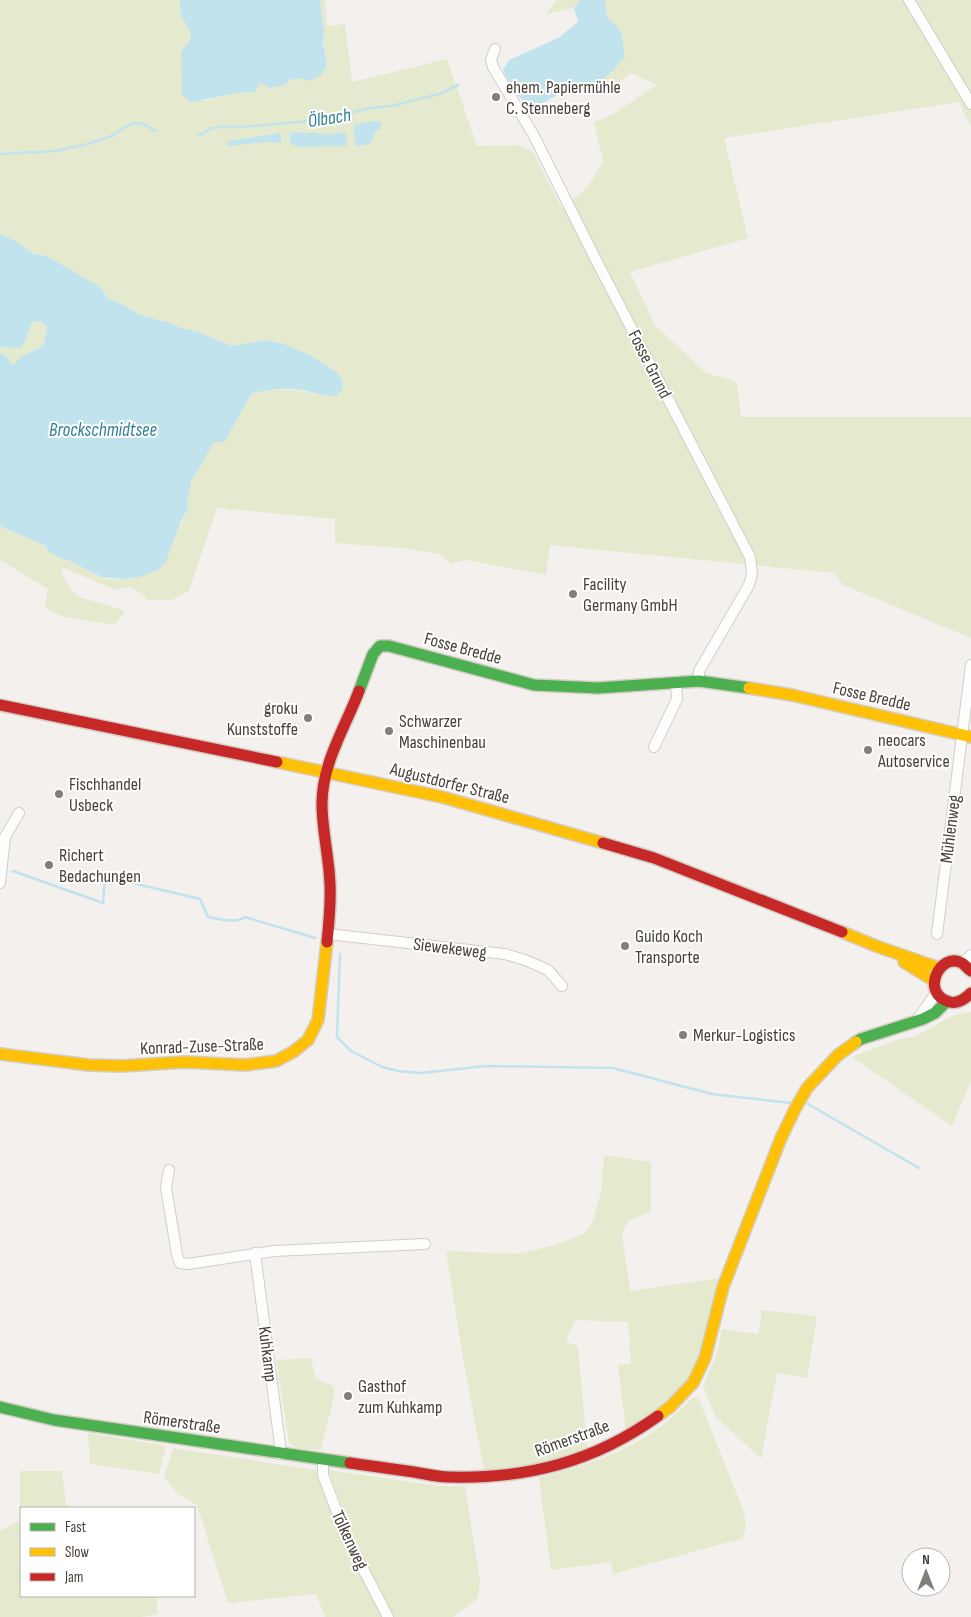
<svg xmlns="http://www.w3.org/2000/svg" width="971" height="1617" font-family="'Sofia Sans Condensed',sans-serif">
<rect width="100%" height="100%" fill="#f3f0ed"/>
<path fill="#e5eacf" d="M0,0H180L181,17L187,25L191,34L189,42L181,51L203,101L237,93L255,92L259,84L262,83L269,87L287,84L289,80L301,78L327,64C323,43 323,22 320,0H325L327,26L345,24L352,82L447,59L477,146L520,145L533,152L562,209L588,187L603,161L594,122L614,114L656,85L632,73L611,88L594,86L608,76L625,57C621,36 627,32 607,18L605,0H971V127L959,102L724,138L748,238L630,272L655,325L706,373L737,382L741,417H971V638L843,585L834,573L550,545L546,575L466,560L451,564L439,554L402,548L335,543V519L217,508L189,591L172,600H147L142,594L130,587L116,590L64,568L61,573L76,596L120,609L124,611V614L114,625L64,617L45,608L48,589L0,560V526L46,546C51,556 58,557 68,560C79,564 89,573 100,577C118,583 141,577 158,570L188,509C184,484 203,462 214,442H223L226,439L252,393C282,387 298,389 327,396L336,372L312,356L282,343L265,340L232,346L196,331L180,328L174,324L140,315L124,305L107,298L102,289L97,285L47,256L34,254L16,241L0,234Z
M557,0H580L574,8L546,14Z
M36,320L41,321L47,328L43,346L22,356L14,364H10L9,359L0,352V347L20,348L32,322Z
M971,1012V1081L952,1126L852,1057L900,1039L916,1036L952,1016Z
M604,1155L651,1162V1212L628,1221L622,1233L630,1291L721,1278L697,1364L681,1389L659,1410L626,1431L618,1365L631,1363L628,1322L576,1320L571,1328L566,1340L571,1344L578,1346L587,1449C554,1461 520,1470 484,1470L464,1364L446,1251L518,1254L555,1245L585,1233L593,1221L601,1192Z
M762,1310L817,1316L807,1378L777,1373L761,1459L715,1416L703,1386L717,1353L722,1329L758,1334Z
M311,1358C316,1381 312,1376 333,1386L335,1392L321,1450L296,1448L289,1442L276,1360Z
M693,1397L699,1399L744,1512C746,1523 748,1530 740,1539L613,1574L611,1562L551,1570L539,1478C598,1463 652,1443 693,1397Z
M88,1433L166,1446L159,1474L90,1464Z
M173,1448L316,1470L331,1512L384,1617H325L316,1594L228,1603L197,1505L178,1494L164,1477Z
M328,1470L438,1486H465L480,1581L478,1598L453,1617H394L357,1546Z
M20,1471H62L66,1504L74,1508H21V1596H157V1614L142,1617H0V1531L20,1520Z"/>
<path fill="#c1e3ed" d="M180,0H320L324,31L323,42L327,64L322,74L315,79L305,81L301,78L289,80L287,84L269,88L262,83L259,84L255,92L237,93L192,102L182,95L181,51L189,42L191,34L187,25L181,17Z
M580,0H605L607,18C627,32 621,36 625,57C615,68 606,80 593,86C582,91 570,92 559,95C549,98 540,108 529,104C518,99 509,81 503,70L509,60L558,38L578,22L574,8Z
M376,121L381,123V129L376,131L370,144L356,146L353,127L356,124Z
M294,132L328,134L346,132L347,146L299,147L291,144L289,134Z
M281,133V143L267,142L228,146L227,141Z
M0,234L16,241L34,254L47,256L97,285L102,289L107,298L124,305L140,315L174,324L180,328L196,331L232,346L265,340L282,343L312,356L336,372L342,380L343,389L336,396C324,396 313,392 301,390C284,387 268,390 252,393L226,439L224,442H214L191,482L187,501L188,509L181,521L166,561L158,570L140,577L122,579L101,577L68,560L60,558L49,552L46,546L0,526V352L9,359L10,364H14L22,356L43,346L47,328L41,321L32,322L24,344L20,348L0,347Z"/>
<g fill="none" stroke-linecap="round" stroke-linejoin="round">
<path stroke="#c1e3ed" stroke-width="2.5" d="M198,135L203,134L209,129L218,127H243L318,120L371,108L391,106L439,94L458,85
M0,154L56,151L87,144L109,137C119,133 130,120 143,124C148,126 151,130 157,131
M13,871L103,903L105,878L107,877L200,899L208,917C219,919 236,924 245,917L315,938
M340,954L337,1037L351,1051L382,1067L398,1071L421,1073L486,1066L613,1068L712,1094L791,1103
M808,1104L919,1168"/>
<defs>
<path id="street" d="M909,0L971,104
M495,49L491,60L493,67L534,136L595,258L750,557L752,574L749,585L699,671V681
M654,747L677,699L676,683
M0,883L5,837L19,813
M328,934L505,954L525,960L548,970L562,986
M937,934L971,665
M962,963L971,955
M917,1020L936,993
M169,1170L166,1187L177,1255L180,1263L188,1264L274,1251L425,1244
M255,1253L280,1445L279,1454
M323,1460V1475L346,1536L388,1617"/>
<path id="fast" d="M359,691L373,654L380,646H389L534,685L598,688L699,681L749,688
M856,1042L861,1039L923,1019L935,1013L947,1001
M0,1407L54,1420L350,1463"/>
<path id="slow" d="M749,688L792,695L971,737
M277,762L442,797L603,843
M842,932L876,946L939,968
M904,962L933,980
M0,1054L89,1065L121,1066L185,1062L245,1065L276,1061L293,1052L308,1040L318,1020L327,942
M658,1416L670,1407L693,1383L705,1358L723,1287L781,1138L795,1109L807,1088L838,1055L856,1042"/>
<path id="jam" d="M0,705L277,762
M603,843L654,858L842,932
M327,942C329,923 331,903 330,884C329,857 322,830 322,804C322,763 345,728 359,691
M971,971C968,969 965,965 962,963C940,951 919,994 950,1002C958,1004 965,999 971,993
M350,1463C371,1466 393,1469 414,1472C426,1474 437,1477 449,1477C527,1479 594,1462 658,1416"/>
</defs>
<use href="#street" stroke="#d1cecb" stroke-width="12"/>
<use href="#fast" stroke="#d3cdc5" stroke-width="14"/>
<use href="#slow" stroke="#d3cdc5" stroke-width="14"/>
<use href="#jam" stroke="#d3cdc5" stroke-width="14"/>
<use href="#street" stroke="#fdfdfc" stroke-width="10"/>
<use href="#fast" stroke="#4caf50" stroke-width="11"/>
<use href="#slow" stroke="#ffc107" stroke-width="11"/>
<use href="#jam" stroke="#c62828" stroke-width="11"/>
</g>
<g fill="#847e78" stroke="#fff" stroke-width="2">
<circle cx="496" cy="97" r="5"/>
<circle cx="573" cy="594" r="5"/>
<circle cx="308" cy="718" r="5"/>
<circle cx="389" cy="731" r="5"/>
<circle cx="868" cy="750" r="5"/>
<circle cx="59" cy="794" r="5"/>
<circle cx="49" cy="865" r="5"/>
<circle cx="625" cy="946" r="5"/>
<circle cx="683" cy="1035" r="5"/>
<circle cx="348" cy="1396" r="5"/>
</g>
<g text-anchor="middle" stroke-width="4" stroke-linejoin="round" paint-order="stroke">
<g font-size="18" fill="#494039" stroke="#fff" text-anchor="start">
<text x="506" y="93">ehem. Papiermühle<tspan x="506" dy="21">C. Stenneberg</tspan></text>
<text x="583" y="590">Facility<tspan x="583" dy="21">Germany GmbH</tspan></text>
<text x="298" y="714" text-anchor="end">groku<tspan x="298" dy="21">Kunststoffe</tspan></text>
<text x="399" y="727">Schwarzer<tspan x="399" dy="21">Maschinenbau</tspan></text>
<text x="878" y="746">neocars<tspan x="878" dy="21">Autoservice</tspan></text>
<text x="69" y="790">Fischhandel<tspan x="69" dy="21">Usbeck</tspan></text>
<text x="59" y="861">Richert<tspan x="59" dy="21">Bedachungen</tspan></text>
<text x="635" y="942">Guido Koch<tspan x="635" dy="21">Transporte</tspan></text>
<text x="693" y="1041">Merkur-Logistics</text>
<text x="358" y="1392">Gasthof<tspan x="358" dy="21">zum Kuhkamp</tspan></text>
</g>
<g font-size="18" fill="#494039" stroke="#fff">
<text transform="translate(650 364) rotate(63)" y="6">Fosse Grund</text>
<text transform="translate(463 648) rotate(15)" y="6">Fosse Bredde</text>
<text transform="translate(872 696) rotate(13)" y="6">Fosse Bredde</text>
<text transform="translate(450 783) rotate(14)" y="6">Augustdorfer Straße</text>
<text transform="translate(950 829) rotate(-83)" y="6">Mühlenweg</text>
<text transform="translate(450 948) rotate(7)" y="6">Siewekeweg</text>
<text transform="translate(202 1046) rotate(-2)" y="6">Konrad-Zuse-Straße</text>
<text transform="translate(268 1354) rotate(83)" y="6">Kuhkamp</text>
<text transform="translate(182 1422) rotate(8)" y="6">Römerstraße</text>
<text transform="translate(572 1438) rotate(-20)" y="6">Römerstraße</text>
<text transform="translate(350 1540) rotate(65)" y="6">Tölkenweg</text>
</g>
<g font-size="19" font-style="italic" fill="#317f97" stroke="#fff">
<text transform="translate(329 117) rotate(-9)" y="7">Ölbach</text>
<text x="103" y="436">Brockschmidtsee</text>
</g>
</g>
<rect x="20" y="1507" width="175" height="90" fill="#ffffff" stroke="#b6b3b0"/>
<rect x="30" y="1523" width="25" height="8" fill="#4caf50" stroke="#b6b3b0"/>
<text x="65" y="1532" font-size="15" fill="#494039">Fast</text>
<rect x="30" y="1548" width="25" height="8" fill="#ffc107" stroke="#b6b3b0"/>
<text x="65" y="1557" font-size="15" fill="#494039">Slow</text>
<rect x="30" y="1573" width="25" height="8" fill="#c62828" stroke="#b6b3b0"/>
<text x="65" y="1582" font-size="15" fill="#494039">Jam</text>
<g transform="translate(926 1572)"><circle r="24" fill="#ffffff" stroke="#b6b3b0"/>
<path d="M0-4L9 19L0 12L-9 19Z" fill="#847e78"/>
<text y="-8" font-size="14" font-weight="bold" text-anchor="middle" fill="#494039">N</text>
</g>
</svg>
